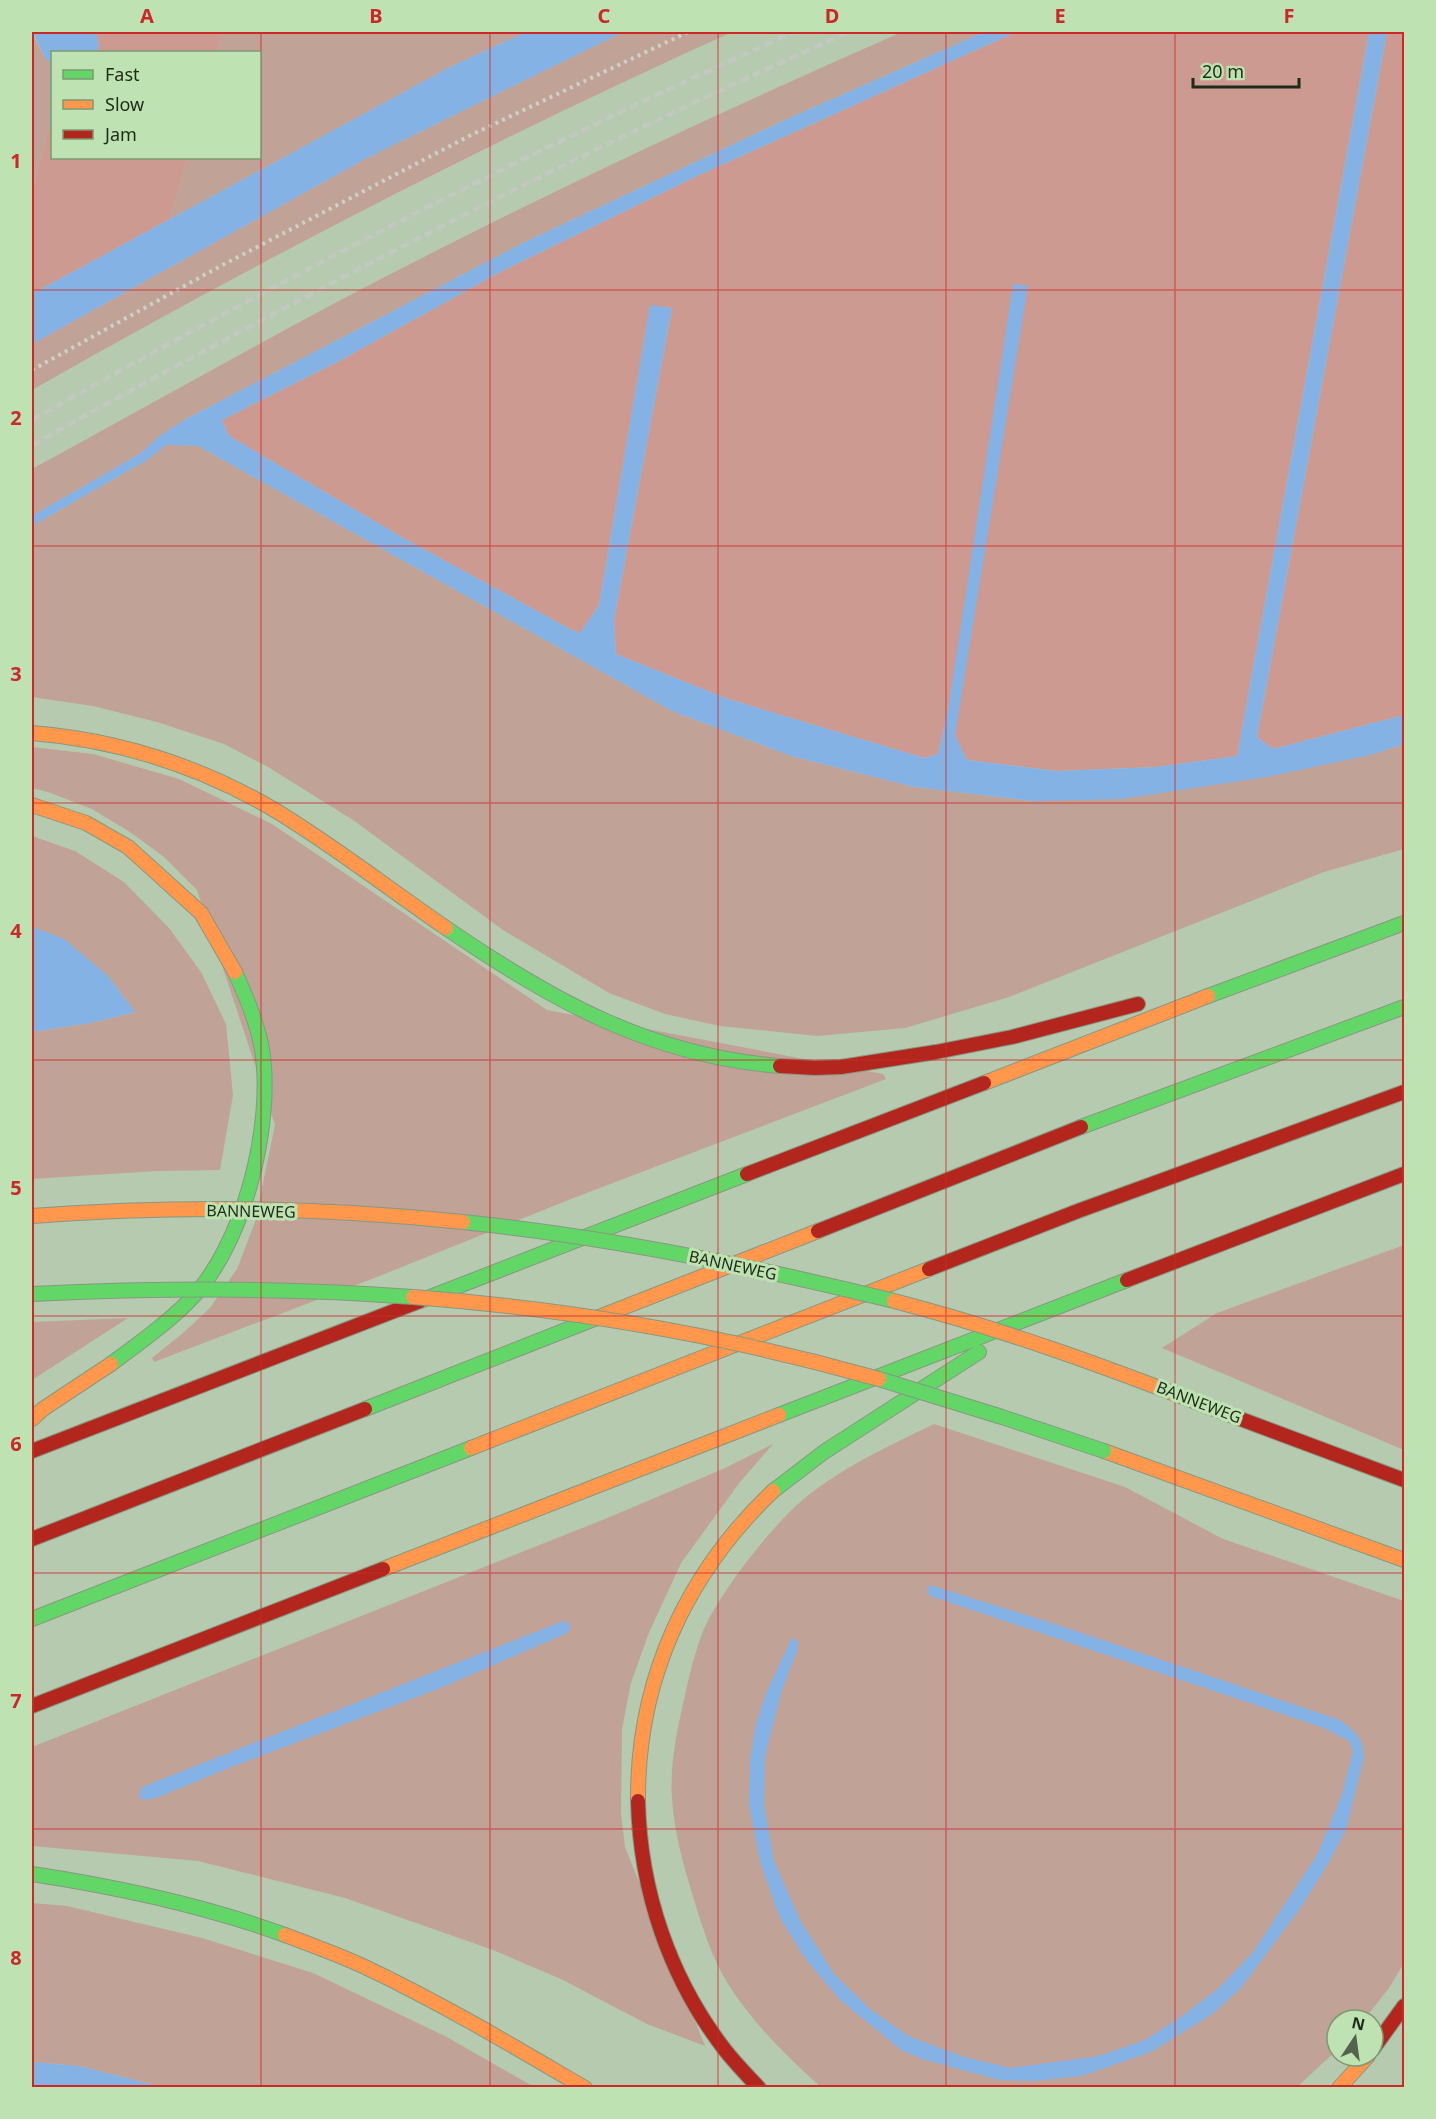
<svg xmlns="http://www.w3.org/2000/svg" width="1436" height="2119" font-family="'Noto Sans',sans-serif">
<rect width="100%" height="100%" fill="#b6caaf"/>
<path fill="#c0a297" d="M32,32L45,58L52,64V116L32,192Z
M223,32H526L450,67L170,219L187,158H260V52H217Z
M623,32H732C493,140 260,260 32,390V344L365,159Z
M902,32H984L785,120L523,243L186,419L159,436L141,453L32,516V469C133,414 234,357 337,302C521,205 711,116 902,32Z
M166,444L198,446L672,711L791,756L914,787L1033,801L1370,755L1404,744V849L1324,872L1009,997L905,1028L817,1036L720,1026L665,1014L609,993L503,930L353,820L268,767L224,744L157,722L93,706L32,697V526L147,460Z
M32,747L93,754L179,779L272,824L547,1010L883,1074L886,1079L576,1197L377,1277L154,1362L152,1358L183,1333L210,1308L237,1269L255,1222L275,1125L197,890L164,857L130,832L92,809L48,792L32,788Z
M32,836L75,851L124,882L169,928L201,972L226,1024L233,1095L220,1170L156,1171L32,1179V1032L91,1023L135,1012L108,976L64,940L32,927Z
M1404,1245V1450L1162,1348L1217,1313Z
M128,1318L32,1380V1322Z
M934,1424L1125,1487L1223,1539L1404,1601V1963L1389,1988L1364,2020H1337V2050L1296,2088H822C787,2057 753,2023 728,1984C712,1958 703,1929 694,1900C684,1867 674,1833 672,1798C670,1770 675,1741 681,1713C687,1687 692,1660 702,1634C716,1597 768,1531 798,1504C838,1469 887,1447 934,1424Z
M773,1444L740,1482L681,1563L648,1635L631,1683L622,1729L621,1814L625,1847L705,2046L647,2024L561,1979L493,1950L345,1898L198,1861L32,1846V1747L605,1519L723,1469Z
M32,1903L67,1906L202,1938L313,1973L445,2036L534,2087H162L79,2066L32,2062Z"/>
<path fill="#cc9a91" d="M96,32H223L217,52H97L99,46Z
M1016,32H1369L1237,756L1156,767L1057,771L967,760L954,734L1027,286L948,710L938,754L924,758L725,698L616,654L614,620L672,308L650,306L599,605L580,633L570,629L405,539L229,436L222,420L343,359L500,272L695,177Z
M1387,32H1404V715L1273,749L1257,737Z
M52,116V158H187L170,219L32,294V192Z"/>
<path fill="#85b2e4" d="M33,32H96L99,46L97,52H52V64L45,58Z
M526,32H623L365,159L32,344V294L450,67Z
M984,32H1016L695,177L500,272L343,359L222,420L229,436L405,539L570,629L580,633L599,605L650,305L672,308L614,620L616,654L725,698L924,758L938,754L948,710L1013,284L1028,286L955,735L967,760L1057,771L1156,767L1237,756L1369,32H1387L1257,737L1273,749L1404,715V744L1370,755L1267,777L1121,799L1033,801L914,787L791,756L672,711L198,446L166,445L147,460L32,526V516L141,453L159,436L186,419L523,243L785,120Z
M32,927L64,939L108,976L135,1012L91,1023L32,1032Z
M928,1586H933L1052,1623L1340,1720C1354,1731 1363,1737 1364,1756L1346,1830L1325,1869L1299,1910L1240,1989L1211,2015L1151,2052L1082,2076L1034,2081L999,2080L922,2059L901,2050L840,2000L804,1957L779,1916L761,1865L749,1806L750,1758L756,1724L766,1693L792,1638L797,1640L798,1648L782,1690L765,1756L764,1805L774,1861L800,1920L834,1974L870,2009L908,2036L964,2057L1011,2068L1099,2056L1145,2040L1182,2016L1219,1988L1254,1951L1317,1855L1342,1794L1353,1751L1350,1742L1324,1728L930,1596L927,1591Z
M563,1621L570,1624V1630L567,1633L443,1687L229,1768L156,1798L145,1800L141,1799L139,1795L141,1788L152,1783Z
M32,2062L79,2066L162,2087H32Z"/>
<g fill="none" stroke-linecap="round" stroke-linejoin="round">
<defs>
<path id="fast" d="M446,928C551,1000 651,1056 780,1066
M1208,996L1404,923
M1081,1127L1404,1007
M420,1301L747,1174
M111,1364C138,1344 166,1324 189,1301C244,1246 274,1125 262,1049C257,1022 247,998 235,972
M365,1409L594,1319
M779,1415L1127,1280
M773,1491L824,1452L979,1352
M32,1619L471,1448
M32,1874C118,1887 203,1905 285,1935"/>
<path id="slow" d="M32,733C118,740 199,766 273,809C333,845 389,889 446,928
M32,805L86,823L128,847L201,913L235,972
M984,1083L1208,996
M594,1319L818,1231
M32,1419L43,1409L111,1364
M471,1448L929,1269
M1104,1451L1404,1560
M383,1569L779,1415
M638,1801C637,1680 686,1574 773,1491
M285,1935C312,1945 339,1955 365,1967C441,2003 513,2046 585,2088
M1339,2088L1368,2056"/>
<path id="jam" d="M780,1066L815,1068L841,1067L936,1052L1012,1037L1138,1004
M747,1174L984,1083
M818,1231L1081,1127
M929,1269L1078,1211L1404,1092
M1127,1280L1404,1174
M1214,1409L1404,1480
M32,1451L420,1301
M32,1539L365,1409
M32,1706L383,1569
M638,1801C640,1891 670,1979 725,2050C735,2063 748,2076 759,2088
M1373,2049L1404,2006"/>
</defs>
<use href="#fast" stroke="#879880" stroke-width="16"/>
<use href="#slow" stroke="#879880" stroke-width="16"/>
<use href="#jam" stroke="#879880" stroke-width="16"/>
<path stroke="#cbd2c9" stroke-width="4" stroke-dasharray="3 4.5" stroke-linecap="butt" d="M32,370L215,269L471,135L688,32"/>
<use href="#fast" stroke="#63d668" stroke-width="14"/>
<use href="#slow" stroke="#ff974d" stroke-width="14"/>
<use href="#jam" stroke="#b3261e" stroke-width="14"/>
<path stroke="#c3c8c1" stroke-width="4.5" stroke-dasharray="9 4.5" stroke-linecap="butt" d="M32,420C280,280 534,148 794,32
M32,445C299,297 569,156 849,32"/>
<defs>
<path id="fast-bridge" d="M463,1222C608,1237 753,1266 894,1301
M32,1294C159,1288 286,1287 413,1297
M879,1379L1002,1417L1104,1451"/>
<path id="slow-bridge" d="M32,1216C175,1205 321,1207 463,1222
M413,1297C571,1309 727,1336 879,1379
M894,1301C1003,1329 1109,1368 1214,1409"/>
</defs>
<use href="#fast-bridge" stroke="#879880" stroke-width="16" stroke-linecap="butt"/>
<use href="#slow-bridge" stroke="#879880" stroke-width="16" stroke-linecap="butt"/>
<use href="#fast-bridge" stroke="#63d668" stroke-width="14"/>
<use href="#slow-bridge" stroke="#ff974d" stroke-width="14"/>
</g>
<path fill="none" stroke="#cd2827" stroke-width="1.5" stroke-opacity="0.55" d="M261,32V2088M490,32V2088M718,32V2088M946,32V2088M1175,32V2088M32,290H1404M32,546H1404M32,803H1404M32,1060H1404M32,1316H1404M32,1573H1404M32,1829H1404"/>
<g text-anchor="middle" stroke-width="6" stroke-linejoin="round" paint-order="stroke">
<g font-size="16" fill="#1d2b18" stroke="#bee2b1">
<text transform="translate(251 1211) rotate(1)" y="6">BANNEWEG</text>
<text transform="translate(733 1265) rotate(12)" y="6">BANNEWEG</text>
<text transform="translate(1199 1402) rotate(21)" y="6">BANNEWEG</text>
</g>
</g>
<rect width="1436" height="2119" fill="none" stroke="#bee2b1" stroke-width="66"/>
<rect x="51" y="51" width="210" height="108" fill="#bee2b1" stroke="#7e9974" stroke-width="1.5"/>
<rect x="63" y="70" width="30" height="9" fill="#63d668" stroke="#7e9974" stroke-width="1.5"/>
<text x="105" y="81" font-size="18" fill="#1d2b18">Fast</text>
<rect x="63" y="100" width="30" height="9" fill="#ff974d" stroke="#7e9974" stroke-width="1.5"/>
<text x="105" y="111" font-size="18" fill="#1d2b18">Slow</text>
<rect x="63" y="130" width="30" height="9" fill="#b3261e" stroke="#7e9974" stroke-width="1.5"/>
<text x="105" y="141" font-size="18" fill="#1d2b18">Jam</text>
<g transform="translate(1355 2038) rotate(13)"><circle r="28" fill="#bee2b1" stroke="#7e9974" stroke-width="1.5"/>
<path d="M0-4.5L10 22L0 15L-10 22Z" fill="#53634d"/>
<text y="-9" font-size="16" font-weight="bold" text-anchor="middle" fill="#1d2b18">N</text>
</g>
<path d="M1193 78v9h106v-9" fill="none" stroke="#1d2b18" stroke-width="3"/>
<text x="1202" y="78" font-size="18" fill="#1d2b18" stroke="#bee2b1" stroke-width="4.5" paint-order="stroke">20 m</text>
<rect x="33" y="33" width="1370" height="2053" fill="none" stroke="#cd2827" stroke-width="2"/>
<g font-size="20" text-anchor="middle" font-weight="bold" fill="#cd2827">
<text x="147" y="23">A</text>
<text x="376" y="23">B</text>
<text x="604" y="23">C</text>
<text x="832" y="23">D</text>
<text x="1060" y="23">E</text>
<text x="1289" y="23">F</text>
<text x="16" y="168">1</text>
<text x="16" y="425">2</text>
<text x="16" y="681">3</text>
<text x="16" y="938">4</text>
<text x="16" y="1195">5</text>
<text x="16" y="1451">6</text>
<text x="16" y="1708">7</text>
<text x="16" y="1965">8</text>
</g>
</svg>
